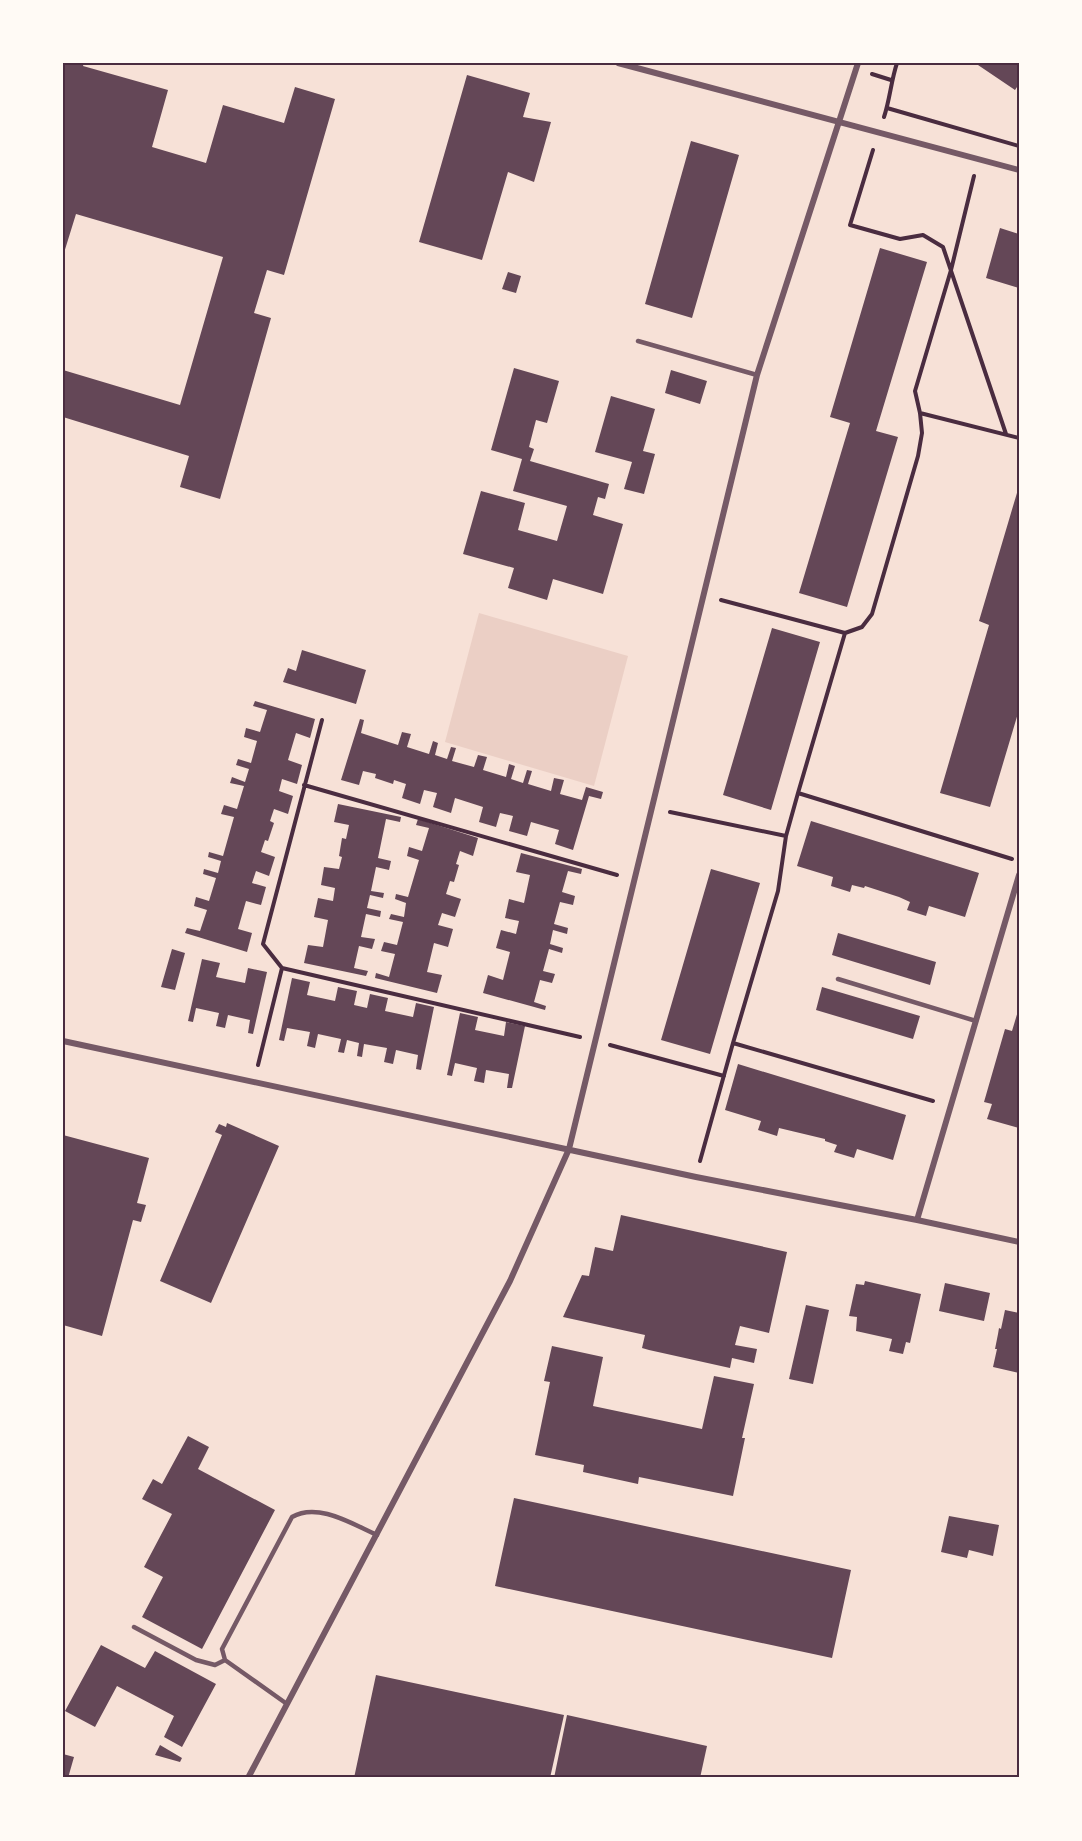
<svg xmlns="http://www.w3.org/2000/svg" width="1082" height="1841" font-family="Overpass,sans-serif">
<rect width="100%" height="100%" fill="#f7e1d7"/>
<path fill="#ebcfc5" d="M479,613L628,656L594,786L445,742Z"/>
<path fill="#644757" d="M63,63H84L83,66L168,90L152,147L206,163L223,105L284,123L295,87L335,99L284,275L267,270L254,313L271,318L220,499L180,487L189,456L63,417V370L180,405L223,257L76,214L63,256Z
M980,63H1019V84L1015,90L978,65Z
M467,75L530,93L523,117L551,122L534,182L508,172L482,260L419,242Z
M691,141L739,155L692,318L645,304Z
M1000,228L1019,234V288L986,278Z
M880,248L927,262L876,431L898,437L847,607L799,593L850,423L830,417Z
M508,272L521,276L516,293L502,289Z
M514,368L559,381L547,423L536,420L529,447L534,449L530,461L609,484L605,499L598,497L593,515L623,524L603,594L553,579L547,600L508,588L514,568L463,554L481,491L525,503L518,530L557,541L567,506L513,491L522,459L491,450Z
M671,370L707,381L700,404L665,393Z
M611,396L655,409L643,451L655,454L644,494L624,489L632,462L595,452Z
M1019,486V710L990,807L940,793L989,625L979,621Z
M772,628L820,642L771,810L723,795Z
M302,650L366,670L356,704L283,682L288,668L296,671Z
M255,701L315,719L310,738L296,733L288,760L302,765L297,784L282,779L279,791L293,796L288,814L274,809L270,821L274,823L268,841L265,840L261,852L275,857L269,876L256,871L252,883L266,887L261,905L246,901L238,929L252,933L247,952L185,933L187,928L200,931L207,910L194,906L196,897L209,901L216,878L203,874L204,869L218,873L221,861L208,857L209,852L223,856L234,817L221,814L224,805L237,809L244,786L230,783L232,777L245,782L249,769L236,765L238,759L251,763L257,741L244,737L246,728L260,732L267,710L253,706Z
M360,719L364,720L361,733L398,745L402,732L411,734L407,747L429,754L433,741L438,743L435,755L447,759L451,747L456,748L452,761L474,767L478,755L487,757L483,770L506,777L509,764L515,766L511,779L523,783L527,770L532,771L528,784L551,791L554,778L564,780L560,794L582,800L586,787L603,792L601,799L589,796L573,850L555,844L559,830L531,822L527,836L509,831L513,816L500,813L496,827L479,822L483,807L455,798L451,813L433,807L437,793L424,790L420,804L402,798L406,784L394,780L393,784L375,778L376,774L363,771L359,785L341,780Z
M338,804L401,817L400,822L386,819L378,858L391,861L389,870L376,867L371,891L384,893L383,898L370,895L367,908L381,911L380,917L366,914L361,937L375,939L372,949L359,946L354,968L368,971L366,976L304,963L308,945L323,947L328,920L314,917L318,898L333,901L335,888L321,885L324,867L339,869L342,857L339,856L342,838L346,839L349,825L334,822Z
M418,819L478,838L473,856L460,851L456,864L459,865L454,882L450,881L446,894L461,899L455,917L442,913L438,925L453,929L448,947L434,943L427,972L442,975L437,993L375,978L376,973L389,977L395,954L381,951L384,942L397,945L403,922L389,919L391,914L404,917L406,903L395,899L396,894L408,897L419,860L407,856L409,847L422,851L429,828L416,825Z
M811,821L979,873L965,917L929,906L926,916L907,910L910,902L899,897L865,886L864,888L852,885L850,892L831,886L833,877L797,866Z
M521,853L582,869L581,874L568,871L562,892L575,896L573,905L560,902L554,924L568,928L567,934L553,930L550,944L563,948L562,953L549,949L543,971L555,974L552,983L540,980L534,1002L546,1006L545,1010L483,993L488,975L503,980L510,952L496,948L501,930L516,934L519,921L505,918L509,899L524,903L530,875L516,872Z
M711,869L760,883L710,1054L661,1040Z
M838,933L936,962L930,985L832,955Z
M172,949L185,953L175,990L161,987Z
M202,959L220,963L216,977L245,983L248,968L267,972L253,1034L248,1033L250,1020L228,1015L225,1028L216,1026L219,1013L196,1008L193,1022L188,1021Z
M292,978L310,982L307,995L335,1001L338,987L357,991L354,1005L367,1008L370,994L388,998L385,1011L413,1017L416,1003L434,1007L421,1070L416,1069L418,1055L396,1050L393,1064L384,1062L387,1048L364,1044L362,1057L357,1056L359,1043L347,1040L344,1053L338,1052L341,1039L318,1034L315,1048L307,1046L310,1032L287,1028L284,1041L279,1040Z
M822,987L920,1016L913,1039L816,1010Z
M1018,1011H1019V1128L987,1119L992,1104L984,1102L1005,1029L1012,1031Z
M460,1013L478,1017L475,1030L504,1036L506,1022L525,1026L512,1088H507L509,1074L486,1070L484,1083L474,1081L477,1068L455,1063L452,1076L447,1075Z
M738,1064L906,1115L893,1160L857,1149L854,1158L834,1152L837,1145L825,1141V1139L779,1128L777,1136L758,1130L761,1121L725,1110Z
M227,1123L279,1146L211,1303L160,1281L222,1135L215,1132L219,1124L226,1127Z
M63,1135L149,1158L137,1203L146,1205L141,1222L133,1220L102,1336L63,1325Z
M621,1215L787,1252L769,1333L740,1326L735,1345L757,1349L754,1363L732,1358L730,1368L649,1350L642,1348L645,1335L563,1317L582,1275L589,1276L595,1247L613,1251Z
M865,1281L921,1294L910,1343L906,1342L903,1354L889,1351L892,1339L856,1331L857,1317L849,1316L856,1284L864,1285Z
M945,1283L990,1293L984,1321L939,1311Z
M806,1305L829,1310L813,1384L789,1379Z
M1005,1310L1019,1313V1373L993,1367L997,1349H995L998,1334L999,1328L1001,1329Z
M552,1346L603,1357L593,1406L702,1429L714,1376L754,1384L742,1438H745L733,1496L639,1477L638,1484L583,1472L584,1465L535,1455L550,1382L544,1381Z
M188,1436L209,1447L198,1469L275,1510L202,1649L142,1617L163,1577L144,1567L172,1514L142,1499L153,1479L162,1484Z
M514,1498L851,1570L832,1658L495,1586Z
M949,1516L999,1525L993,1556L969,1550L967,1558L941,1552Z
M101,1645L145,1668L155,1651L216,1684L182,1747L164,1737L174,1716L117,1686L95,1727L65,1711Z
M376,1675L564,1715L550,1778H354Z
M567,1715L707,1746L700,1778H554Z
M160,1745L182,1758L180,1762L155,1755Z
M63,1754L74,1757L68,1778H63Z"/>
<g fill="none" stroke-linecap="round" stroke-linejoin="round">
<path stroke="#4a2c40" stroke-width="4" d="M872,74L891,80
M887,108L1019,146
M884,117C890,99 891,81 897,63
M873,150L850,225L900,239L923,235L943,247L1006,434
M920,413L1019,438
M721,600L845,633
M304,785L617,875
M798,793L1012,859
M670,812L786,836
M282,968L580,1037
M733,1043L933,1101
M610,1045L724,1076
M258,1065L282,968L263,944L322,720
M700,1161L733,1043L778,891L786,836L798,793L845,633L862,627L872,614L918,456L922,433L920,413L915,391L951,270L974,176"/>
<path stroke="#755966" stroke-width="4.5" d="M638,341L757,375
M838,979L976,1021
M134,1627L196,1660L215,1665L225,1660
M287,1704L225,1660L222,1649L292,1517C318,1502 352,1524 377,1535"/>
<path stroke="#755966" stroke-width="6" d="M618,63L1019,170
M63,1041L696,1177L917,1220L1019,1242
M917,1220L1019,875
M248,1778L510,1281L569,1149L757,375L858,63"/>
</g>
<rect width="1082" height="1841" fill="none" stroke="#fffaf5" stroke-width="129"/>
<rect x="64" y="64" width="954" height="1712" fill="none" stroke="#4a2c40" stroke-width="2"/>
</svg>
